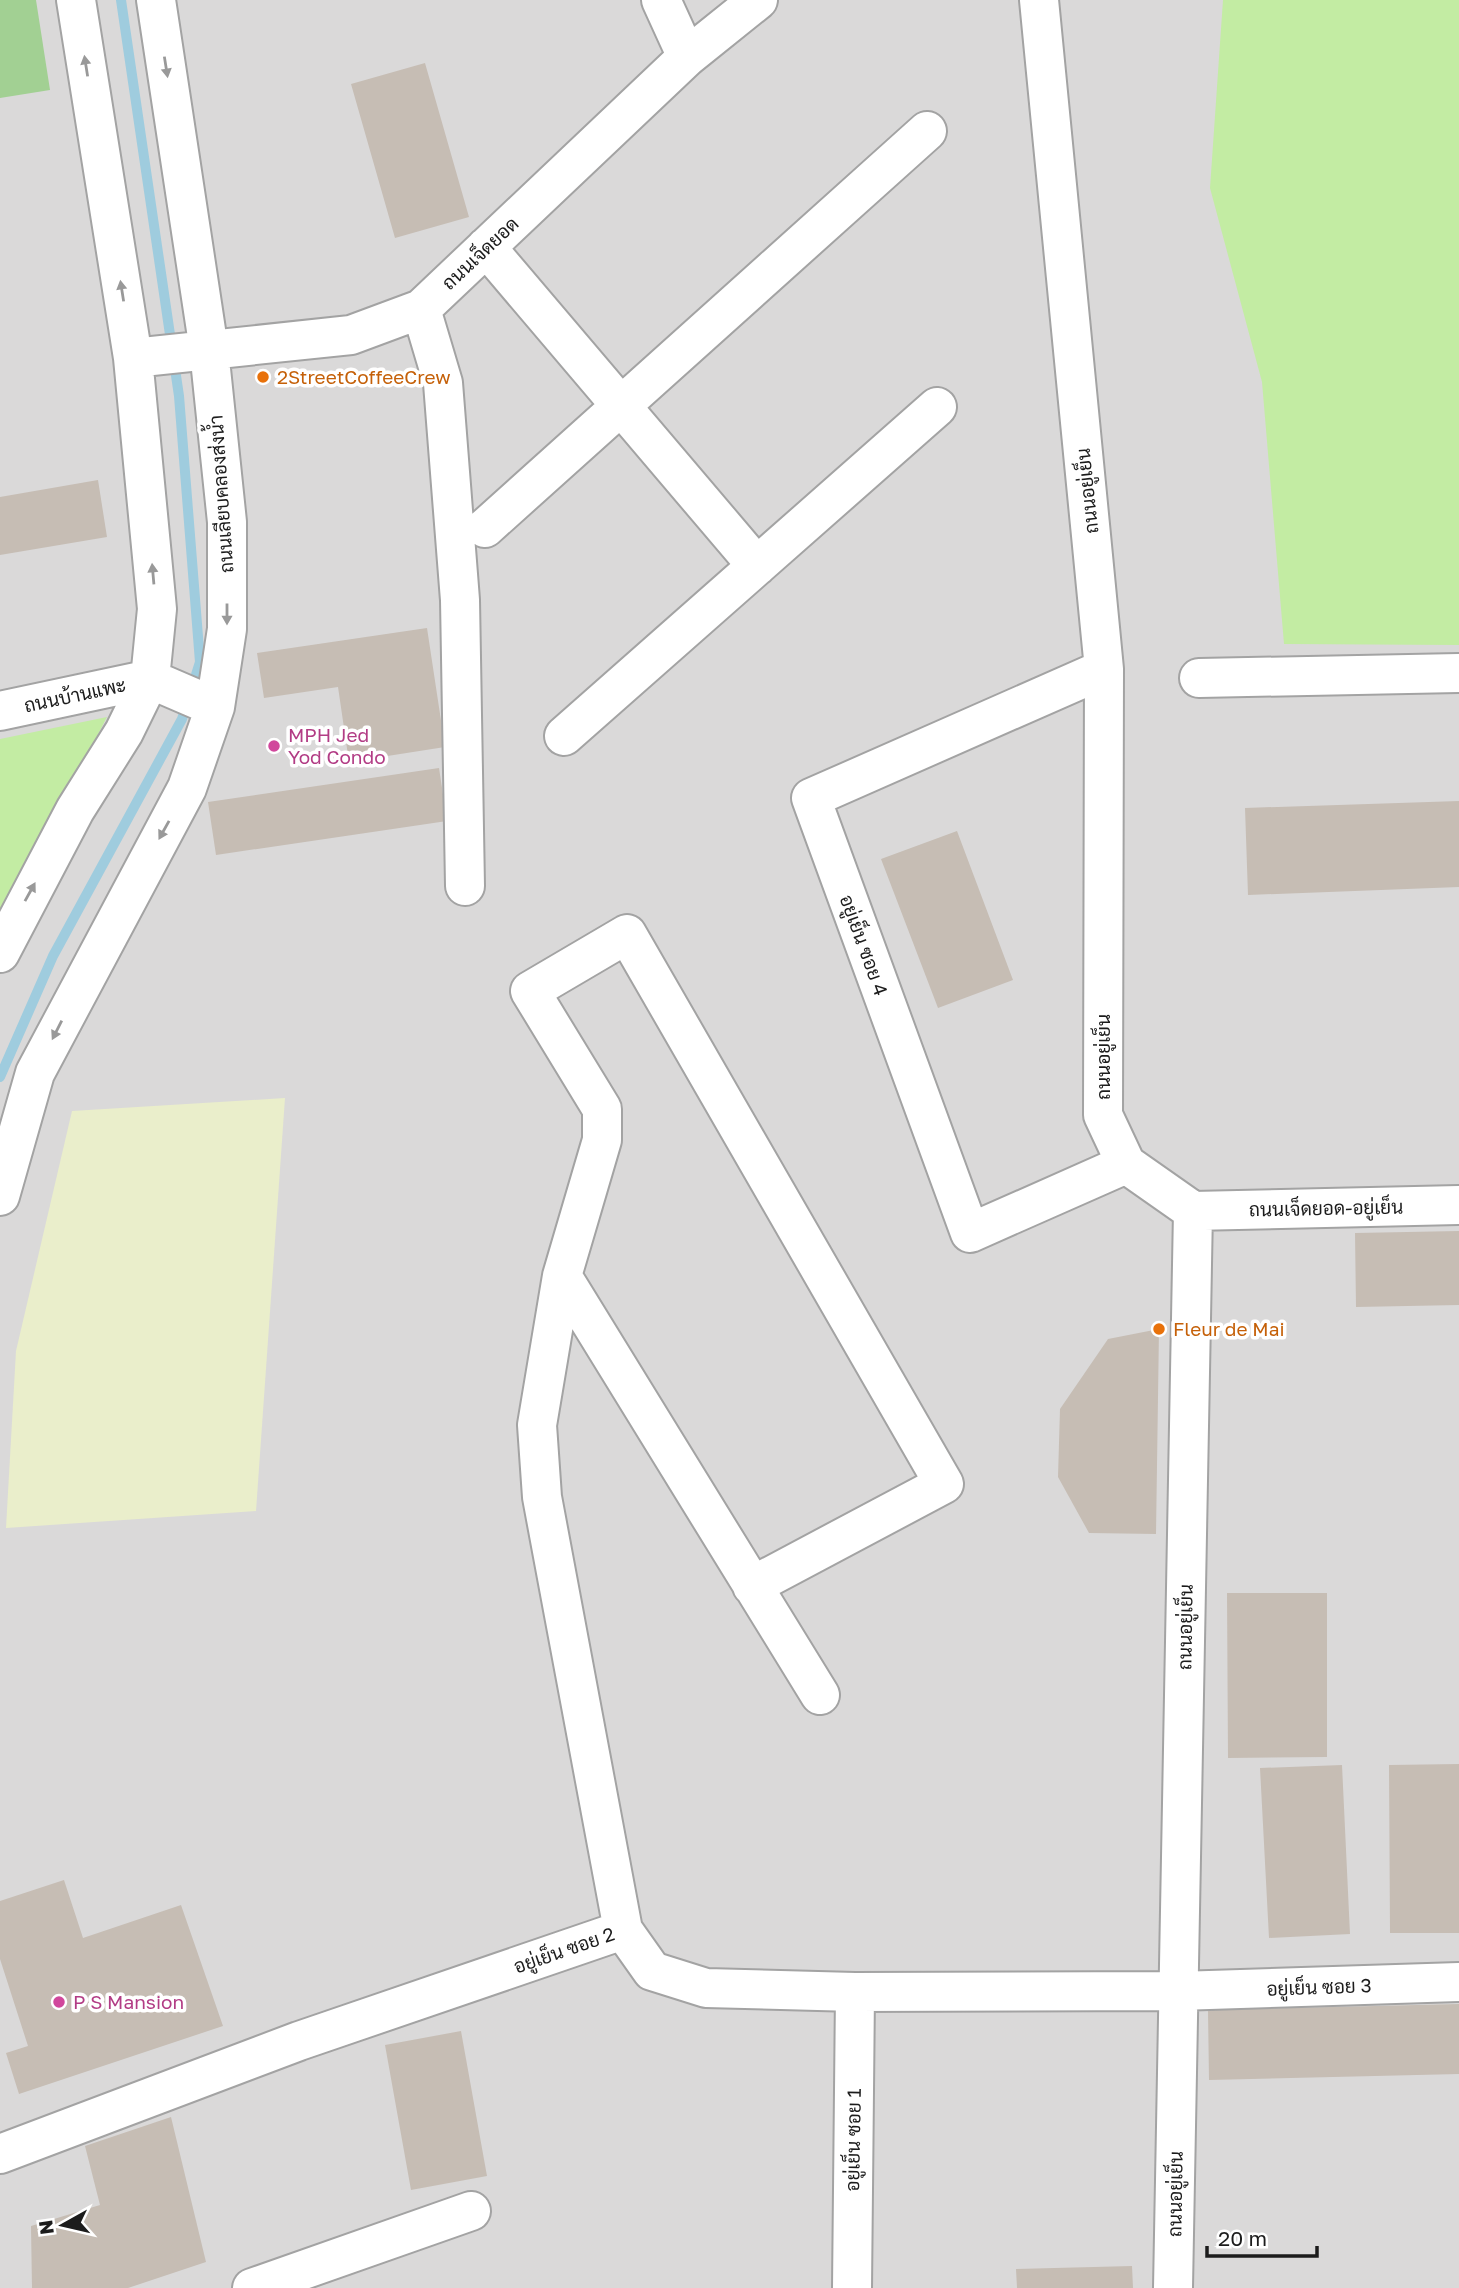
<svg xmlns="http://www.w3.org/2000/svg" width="1459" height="2288" font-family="'Golos Text',Sarabun,sans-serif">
<rect width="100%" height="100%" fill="#eeeae1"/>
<path fill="#dad9d9" d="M0,0H1459V2288H0Z"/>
<path fill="#eaeecb" d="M285,1098L256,1511L6,1528L16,1351L72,1111Z"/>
<path fill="#c3eca3" d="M1223,0H1459V645L1284,644L1262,382L1210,188Z
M107,717L0,923V739Z"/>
<path fill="#a2d093" d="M0,0H36L50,90L0,98Z"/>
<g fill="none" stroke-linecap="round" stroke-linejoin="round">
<path stroke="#9fccde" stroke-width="10" d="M0,1077L53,956L182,719L200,662L179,396L121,0"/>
</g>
<path fill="#c6bdb4" d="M425,63L469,217L395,238L351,84Z
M98,480L107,537L0,555V497Z
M427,628L445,747L349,762L338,687L264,698L257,653Z
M439,768L447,821L216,855L208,802Z
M1459,801V887L1248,895L1245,808Z
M957,831L1013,980L938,1008L881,859Z
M1459,1231V1305L1356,1307L1355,1233Z
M1159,1329L1156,1534L1089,1533L1058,1477L1060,1409L1108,1339Z
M1227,1593H1327V1757L1228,1758Z
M1459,1764V1933H1390L1389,1765Z
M1342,1765L1350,1934L1269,1938L1260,1768Z
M64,1880L83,1938L181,1905L223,2026L19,2094L6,2053L28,2046L0,1959V1901Z
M1459,2004V2074L1209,2080L1208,2010Z
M461,2031L487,2176L411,2190L385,2045Z
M171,2117L206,2262L128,2288H32L31,2226L100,2205L85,2146Z
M1132,2266L1133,2288H1017L1016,2269Z"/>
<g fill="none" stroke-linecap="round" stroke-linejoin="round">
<defs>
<path id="minor" d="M661,0L687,57
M1039,0L1104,669L1103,1115L1126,1164L1193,1211
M486,247L757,566
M421,309L443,383L460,600L465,886
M133,358L351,335L421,309L687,57L758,0
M485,528L927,131
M1104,669L811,798L970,1233L1126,1164
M1199,678L1459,673
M0,711L150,679L215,707
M564,736L937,407
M0,953L75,810L124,732L150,679L157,609L133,358L76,0
M0,1196L35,1073L187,788L215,707L227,629V522L209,350L156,0
M1193,1211L1459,1205
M562,1276L820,1695
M752,1586L944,1484L627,934L530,991L602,1109V1140L562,1276L537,1425L542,1497L623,1930L652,1971L706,1988L855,1992L1178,1991L1459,1982
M0,2154L299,2041L623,1930
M252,2288L471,2211
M852,2288L855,1992
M1173,2288L1193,1211"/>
</defs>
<use href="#minor" stroke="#a3a3a3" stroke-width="42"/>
<use href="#minor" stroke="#fff" stroke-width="38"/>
</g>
<defs><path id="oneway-solid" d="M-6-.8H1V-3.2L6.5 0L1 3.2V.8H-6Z" transform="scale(1.75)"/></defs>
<g fill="#999">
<use href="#oneway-solid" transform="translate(86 66) rotate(-99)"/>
<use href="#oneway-solid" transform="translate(166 67) rotate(81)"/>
<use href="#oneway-solid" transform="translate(122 291) rotate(-99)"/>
<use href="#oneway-solid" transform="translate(153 574) rotate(-95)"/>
<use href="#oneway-solid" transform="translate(227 614) rotate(90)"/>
<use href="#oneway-solid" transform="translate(164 830) rotate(119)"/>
<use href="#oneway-solid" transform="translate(30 892) rotate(-61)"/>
<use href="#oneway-solid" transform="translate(57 1030) rotate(117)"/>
</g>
<g fill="#e8710a" stroke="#fff" stroke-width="2.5">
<circle cx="263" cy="377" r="7"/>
<circle cx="1159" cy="1329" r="7"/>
</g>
<g fill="#d1479c" stroke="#fff" stroke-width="2.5">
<circle cx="274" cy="746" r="7"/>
<circle cx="59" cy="2002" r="7"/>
</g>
<g text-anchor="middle" stroke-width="7" stroke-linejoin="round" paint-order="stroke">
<g font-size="19" fill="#1c1c1c" stroke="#fff">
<text transform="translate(480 253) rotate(-43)" y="7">ถนนเจ็ดยอด</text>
<text transform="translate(1087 491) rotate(-96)" y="7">ถนนอยู่เย็น</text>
<text transform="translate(221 494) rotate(-94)" y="7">ถนนเลียบคลองส่งน้ำ</text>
<text transform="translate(75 695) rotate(-12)" y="7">ถนนบ้านแพะ</text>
<text transform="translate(864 945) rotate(70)" y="7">อยู่เย็น ซอย 4</text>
<text transform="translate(1103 1057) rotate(-90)" y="7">ถนนอยู่เย็น</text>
<text transform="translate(1326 1208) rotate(-1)" y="7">ถนนเจ็ดยอด-อยู่เย็น</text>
<text transform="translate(1185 1627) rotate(-89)" y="7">ถนนอยู่เย็น</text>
<text transform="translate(564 1950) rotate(-19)" y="7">อยู่เย็น ซอย 2</text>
<text transform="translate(1319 1987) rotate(-2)" y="7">อยู่เย็น ซอย 3</text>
<text transform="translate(853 2140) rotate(-89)" y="7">อยู่เย็น ซอย 1</text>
<text transform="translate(1175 2194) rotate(-89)" y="7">ถนนอยู่เย็น</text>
</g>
<g font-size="19" fill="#c56008" stroke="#fff" text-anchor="start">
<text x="277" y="384">2StreetCoffeeCrew</text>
<text x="1173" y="1336">Fleur de Mai</text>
</g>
<g font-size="19" fill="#b23c85" stroke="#fff" text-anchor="start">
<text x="288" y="742">MPH Jed<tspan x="288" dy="22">Yod Condo</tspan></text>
<text x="73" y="2009">P S Mansion</text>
</g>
</g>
<g transform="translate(63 2225) rotate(262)" stroke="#ffffff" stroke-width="5" paint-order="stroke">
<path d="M0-5L12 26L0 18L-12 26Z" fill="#1c1c1c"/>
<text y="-10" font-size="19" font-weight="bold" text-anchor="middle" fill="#1c1c1c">N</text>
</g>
<path d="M1207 2246v10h110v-10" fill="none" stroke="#1c1c1c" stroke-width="3.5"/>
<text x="1218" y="2246" font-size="21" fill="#1c1c1c" stroke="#ffffff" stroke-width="5" paint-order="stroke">20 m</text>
</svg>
